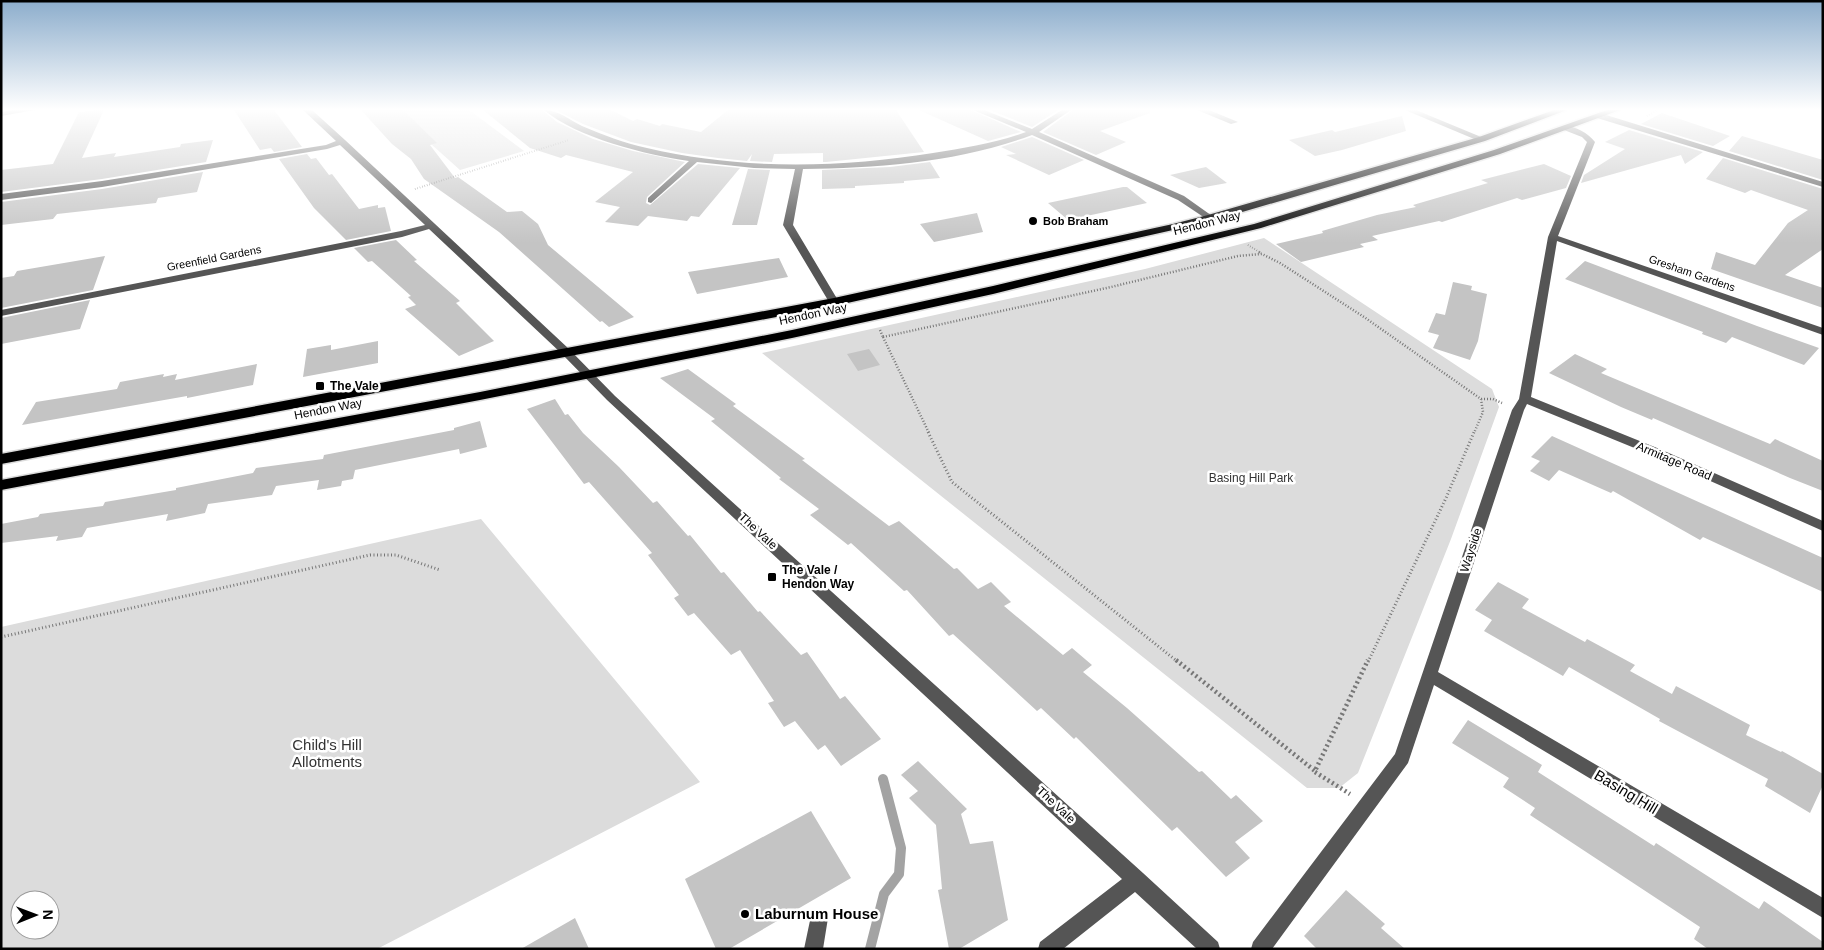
<svg xmlns="http://www.w3.org/2000/svg" width="1824" height="950" font-family="Helvetica,sans-serif">
<rect width="100%" height="100%" fill="#fff"/>
<path fill="#dcdcdc" fill-rule="evenodd" d="M393,110H469L524,151L460,170Z
M1264,238L1492,389L1499,407L1451,539L1358,773L1339,788H1307L762,353L1145,269Z
M481,519L700,782L377,949H1V627ZM20,900H50V930H20Z"/>
<g fill="none" stroke-linecap="round" stroke-linejoin="round">
<path stroke="#a3a3a3" stroke-width="10" d="M870,949L884,894L899,874L901,848L883,779"/>
</g>
<path fill="#c4c4c4" d="M104,110L82,158L116,153L114,157L180,147L181,144L213,140L206,162L102,179L1,192V170L53,164L79,112Z
M234,110H274L302,147L274,152L271,148L260,150Z
M361,110H403L437,143L430,145L455,178L458,177L507,212L522,211L538,224L548,245L634,317L609,327L602,321L600,322L499,232L424,179L411,159L392,144Z
M483,110H542L557,122L593,139L633,151L685,162L647,197L646,203L650,205L698,164L740,168L699,217L691,216L687,221L648,216L638,226L605,222L620,207L595,202L633,172L566,155L561,158L530,148Z
M556,110H611L633,121L637,119L660,126L662,124L701,132L728,110H896L924,152L826,162H823V153L774,154L772,162L750,161L752,154L747,161L718,158L682,153L631,142L583,124Z
M919,110H971L1021,132L988,141Z
M990,110H1058L1032,127Z
M1073,110H1150V113L1100,131L1126,142L1096,155L1043,132Z
M1662,113L1730,136L1713,146L1641,124Z
M1402,116L1406,131L1342,150L1315,156L1289,140L1332,130L1335,132Z
M1629,130L1703,152L1685,164L1681,155L1581,183L1584,175L1625,149L1605,142Z
M1742,136L1823,160V180L1729,151Z
M1032,137L1084,160L1049,175L1006,155L1016,154L1001,147Z
M307,154L311,159L316,158L329,175L332,174L359,209L378,205V208L385,207L391,231L346,240L314,208L279,159Z
M1723,158L1823,189V249L1785,275L1823,288V308L1711,269L1716,252L1755,265L1788,223L1808,210L1751,190L1745,193L1706,179Z
M930,162L940,178L904,181V183L855,186V188L822,189V170L890,167Z
M1544,164L1571,176L1566,188L1522,200L1517,198L1442,222L1439,221L1372,236L1378,240L1360,244L1364,247L1301,262L1276,244L1319,234L1323,233L1322,231L1377,215L1416,207L1413,205L1488,183L1481,180Z
M1206,167L1227,183L1199,188L1170,175Z
M748,169L770,170L757,225H732Z
M203,172L197,192L158,198L156,203L57,214L53,219L1,225V202L102,189Z
M1123,187H1127L1147,203L1068,220L1048,203Z
M977,213L983,232L934,242L920,224Z
M396,240L417,260L414,261L460,301L456,303L494,341L459,356L405,309L416,305L408,297L411,296L372,261L368,262L354,248Z
M105,256L93,290L1,308V278L14,276L17,271Z
M779,258L788,277L697,294L688,272Z
M1585,261L1757,326L1819,348L1804,365L1732,337L1726,343L1702,334L1703,332L1565,279Z
M1453,282L1472,286L1471,290L1487,294L1478,341L1470,360L1433,348L1439,335L1428,332L1436,313L1445,315Z
M90,300L80,329L1,344V318Z
M378,341V363L303,377L307,349L331,345V350Z
M869,349L880,365L858,371L847,354Z
M1575,354L1607,369L1601,373L1770,444L1775,439L1823,461V491L1790,478L1653,418L1652,420L1621,407L1549,373Z
M257,364L253,385L187,398V396L22,425L36,402L117,389L120,382L164,374L163,377L177,374L175,380Z
M688,369L736,404L733,406L805,459L802,460L889,526L899,521L954,569L957,568L978,589L991,582L1011,602L1004,606L1063,655L1072,648L1092,665L1083,672L1127,708L1199,772L1202,771L1231,799L1236,795L1263,821L1235,842L1250,858L1226,877L1177,827L1172,831L1076,737L1074,739L1041,708L1037,711L953,634L949,636L907,590L904,591L851,543L848,545L810,515L819,509L779,479L781,478L711,421L715,419L660,378Z
M555,399L565,415L568,414L583,433L619,467L653,503L657,501L688,536L690,535L721,573L724,572L758,612L760,611L801,655L807,652L840,699L845,696L881,739L841,766L825,745L818,750L795,721L784,727L768,703L774,701L740,650L731,655L694,613L688,616L674,598L679,595L648,555L652,553L589,482L584,484L527,409Z
M480,421L487,447L460,454L459,449L355,470L353,479L342,481L341,486L317,490L319,480L276,486L272,495L208,504L205,513L166,521L168,514L87,528L82,537L56,541L58,536L1,543V524L38,517L40,514L103,506L105,502L176,490V488L253,473L256,468L323,459L324,455L454,430V428Z
M1552,436L1823,558V592L1703,537L1700,540L1613,491L1611,493L1559,470L1549,481L1530,471L1540,461L1531,457Z
M1498,582L1529,599L1522,608L1585,642L1587,639L1635,665L1630,671L1672,694L1676,686L1750,725L1746,735L1781,752L1782,751L1823,774V785L1810,813L1765,786L1768,779L1659,721L1660,719L1569,667L1563,676L1484,631L1492,620L1475,610Z
M1468,720L1542,765L1538,772L1654,846L1656,843L1759,909L1764,901L1823,942V949H1708L1694,939L1700,927L1530,815L1535,808L1503,787L1509,778L1452,743Z
M918,761L967,809L961,814L970,844L993,841L1008,920L959,949H949L938,890L942,889L936,825L909,798L918,791L901,775Z
M811,811L851,878L729,949H716L685,879Z
M1346,890L1385,924L1381,928L1405,949H1317L1304,936Z
M575,918L589,949H521Z"/>
<g fill="none" stroke-linecap="round" stroke-linejoin="round">
<defs>
<path id="highway" d="M1554,110H1567L1485,141L1215,220L1173,230L834,306L1,464V454L834,298L1173,224L1208,215L1479,137Z
M1607,110H1620L1500,154L1261,228L993,294L792,338L480,400L1,490V480L480,392L792,330L993,286L1254,224L1494,150Z"/>
</defs>
<use href="#highway" stroke="#dbdbdb" stroke-width="3"/>
<path stroke="#777" stroke-width="2" stroke-dasharray="0.5 2" stroke-linecap="butt" d="M1647,116L1658,110
M415,189L569,140
M1248,245L1261,253"/>
<path stroke="#777" stroke-width="2.5" stroke-dasharray="1 2" stroke-linecap="butt" d="M1259,252L1261,253
M880,330L883,337
M883,337L929,433
M883,337L1111,287L1238,256L1262,254L1280,263L1364,317L1481,399L1483,412L1474,433
M1481,399H1493L1502,403"/>
<path stroke="#777" stroke-width="3" stroke-dasharray="1 2.5" stroke-linecap="butt" d="M928,432L952,482L1178,662
M1,637L370,555H396L440,570
M1368,662L1446,498L1474,432"/>
<path stroke="#777" stroke-width="4.5" stroke-dasharray="2 3" stroke-linecap="butt" d="M1176,660L1315,771L1368,660
M1315,772L1350,794"/>
<path fill="#555" fill-rule="evenodd" d="M13,110H35L1,116V112Z
M303,110H312L345,140L569,349L615,396L1143,873L1218,942L1220,949H1197L1135,892L1063,949H1038L1040,942L1122,879L607,400L561,353L429,229L402,237L1,316V310L401,231L425,225L340,145L327,149L102,187L1,200V194L102,181L326,145L336,141Z
M544,110C559,110 569,120 582,126C603,135 624,143 647,148C740,170 840,168 933,153C965,148 996,143 1026,132L973,110H984L1032,129L1062,110H1071L1039,132L1184,196L1215,218L1211,221L1208,220L1178,200L1032,135C960,162 879,168 803,169L793,225L839,302L834,305L829,302L783,225L795,169L754,168L697,162L651,203L648,202V198L689,161C647,155 577,138 544,110Z
M1197,110H1209L1238,122L1231,124Z
M1405,110H1416L1486,139L1479,141Z
M1597,114H1603L1823,182V187L1597,118Z
M1564,126C1576,126 1588,133 1595,142L1558,236L1823,328V335L1557,241L1531,397L1662,450L1823,521V531L1654,456L1527,404L1524,410L1438,672L1823,898V918L1434,685L1408,763L1272,949H1251L1253,942L1395,754L1512,410L1519,399L1548,237L1587,142L1582,137L1564,130Z
M819,909L826,911L828,918L823,949H804L812,911Z"/>
<use href="#highway" fill="#000" fill-rule="evenodd"/>
</g>
<linearGradient id="sky" x2="0" y2="1"><stop stop-color="#8cadcc"/><stop offset="0.45" stop-color="#fff"/><stop offset="1" stop-color="#fff" stop-opacity="0"/></linearGradient>
<rect width="1824" height="243" fill="url(#sky)"/>
<g fill="#000" stroke="#fff" stroke-width="2">
<circle cx="1033" cy="221" r="5"/>
<rect x="315" y="381" width="10" height="10" rx="2.5"/>
<rect x="767" y="572" width="10" height="10" rx="2.5"/>
<circle cx="745" cy="914" r="5"/>
</g>
<g text-anchor="middle" stroke-width="5" stroke-linejoin="round" paint-order="stroke">
<g font-size="11" font-weight="bold" fill="#000" stroke="#fff" text-anchor="start">
<text x="1043" y="225">Bob Braham</text>
</g>
<g font-size="11" fill="#000" stroke="#fff">
<text transform="translate(214 258) rotate(-11)" y="4">Greenfield Gardens</text>
<text transform="translate(1692 273) rotate(19)" y="4">Gresham Gardens</text>
</g>
<g font-size="12" fill="#000" stroke="#fff">
<text transform="translate(1207 223) rotate(-14)" y="4">Hendon Way</text>
<text transform="translate(813 314) rotate(-12)" y="4">Hendon Way</text>
<text transform="translate(328 409) rotate(-11)" y="4">Hendon Way</text>
<text transform="translate(1674 461) rotate(23)" y="4">Armitage Road</text>
<text transform="translate(758 531) rotate(43)" y="4">The Vale</text>
<text transform="translate(1471 550) rotate(-72)" y="4">Wayside</text>
<text transform="translate(1056 805) rotate(43)" y="4">The Vale</text>
</g>
<g font-size="12" font-weight="bold" fill="#000" stroke="#fff" text-anchor="start">
<text x="330" y="390">The Vale</text>
<text x="782" y="574">The Vale /<tspan x="782" dy="14">Hendon Way</tspan></text>
</g>
<g font-size="12" fill="#333" stroke="#fff">
<text x="1251" y="482">Basing Hill Park</text>
</g>
<g font-size="15" fill="#333" stroke="#fff">
<text x="327" y="750">Child's Hill<tspan x="327" dy="17">Allotments</tspan></text>
</g>
<g font-size="15" fill="#000" stroke="#fff">
<text transform="translate(1626 792) rotate(31)" y="5">Basing Hill</text>
</g>
<g font-size="15" font-weight="bold" fill="#000" stroke="#fff" text-anchor="start">
<text x="755" y="919">Laburnum House</text>
</g>
</g>
<rect width="1824" height="950" fill="none" stroke="#000000" stroke-width="5"/>
<g transform="translate(35 915) rotate(89)"><circle r="24" fill="#ffffff" stroke="#999999"/>
<path d="M0-4L9 19L0 12L-9 19Z" fill="#000000"/>
<text y="-8" font-size="14" font-weight="bold" text-anchor="middle" fill="#000000">N</text>
</g>
</svg>
